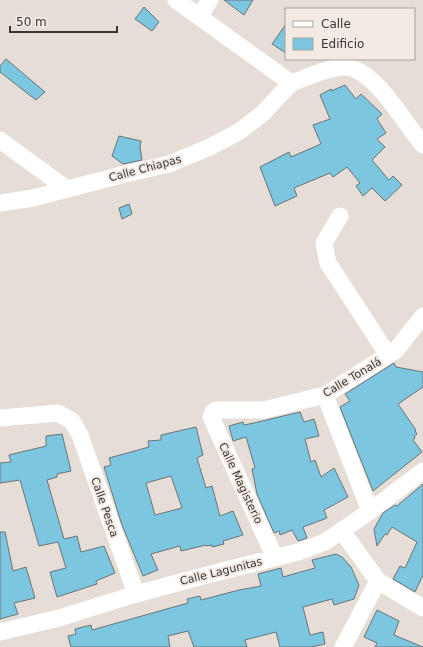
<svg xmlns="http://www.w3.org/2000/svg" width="423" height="647" font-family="'DejaVu Sans',sans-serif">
<rect width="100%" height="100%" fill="#e6ddd7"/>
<path fill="#7dc6df" stroke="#6a7477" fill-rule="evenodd" d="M224,0H253L244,15Z
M144,7L159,22L152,31L135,19Z
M286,24V53L272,44Z
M6,59L45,92L36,100L0,72V66Z
M345,85L356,99L361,94L382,114L377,119L386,133L377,139L385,147L372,160L389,180L393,176L402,185L385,201L372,188L363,196L356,186L360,183L347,167L333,177L330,173L294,188L297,196L275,206L260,167L289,152L291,157L321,144L313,125L330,119L320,95L331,89V91Z
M119,136L141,141L140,147L142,160L123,164L112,156Z
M129,204L132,214L122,219L119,208Z
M394,363L396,367L423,372V387L398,404L416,430L415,431L417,434L414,437L415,438L413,440L422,452L373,491L340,407L350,401L345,394Z
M300,412L304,422L314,419L319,436L305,439L311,462L315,460L321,477L334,468L348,497L324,510L327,518L303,527L307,538L298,541L292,530L280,535L279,531L274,533L257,494L252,469L255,468L246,437L233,441L229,426L243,422L244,425L254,423Z
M196,427L203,455L197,458L206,488L212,486L220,516L233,511L243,535L223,541L224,544L212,547V545L206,546V545L181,551L180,546L151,554L158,570L143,576L122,525L104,467L111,465L109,458L149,447L148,441L161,440V435ZM171,476L182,508L155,515L146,483Z
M62,434L71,471L57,474V477L47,480L64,539L77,536L81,552L104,546L115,573L96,581L97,584L57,597L50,572L66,568L58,542L39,546L20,480L0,483V463L11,462L9,455L46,446V436Z
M423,484V575L415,592L393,579L400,566L405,568L417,542L392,527L387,535L385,534L377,546L374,529L383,513L395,505L397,506Z
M0,532H5L13,571L26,567L35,598L14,603L18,614L0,619Z
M336,554L342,557L351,567L359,585L354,599L334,605L332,599L303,607L310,635L323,632L325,644L311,647H280L276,632L245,640L247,647H194L188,631L168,636L170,647H71L68,636L76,634L75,629L91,625L92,630L188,603L187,599L200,596L201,600L239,590L261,586L258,574L281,568L283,577L315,568L312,560Z
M377,610L399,621L394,635L423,647H375L377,643L364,637Z"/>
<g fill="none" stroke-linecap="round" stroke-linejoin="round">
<path stroke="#fff" stroke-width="17" d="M176,0L291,83C306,78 328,67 344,67C374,67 405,124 423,145
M199,17L210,0
M0,140L67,189
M0,203L33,198L129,173L169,164L210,147L240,131L263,113L291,83
M340,216L324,243L328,263L388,355
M325,395L370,511
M0,418L58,413L72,421L80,435L136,594
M342,531L378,581L423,608
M275,558L211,417L213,412L216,410H264L325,395L396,350L423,316
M0,632L59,618L136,594L203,576L298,552L325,542L370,511L423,471
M343,647L378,581"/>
</g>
<g text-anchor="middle" stroke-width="4" stroke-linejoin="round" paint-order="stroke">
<g font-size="11" fill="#383533" stroke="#f3eae4">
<text transform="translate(145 168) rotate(-15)" y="4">Calle Chiapas</text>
<text transform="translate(352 377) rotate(-31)" y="4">Calle Tonalá</text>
<text transform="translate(241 483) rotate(65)" y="4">Calle Magisterio</text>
<text transform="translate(105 507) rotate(71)" y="4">Calle Pesca</text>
<text transform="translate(221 571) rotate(-14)" y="4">Calle Lagunitas</text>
</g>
</g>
<rect x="285" y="8" width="130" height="52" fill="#f3eae4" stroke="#a8a29d"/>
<rect x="293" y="21" width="20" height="6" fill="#ffffff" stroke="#a8a29d"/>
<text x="321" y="28" font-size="12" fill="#383533">Calle</text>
<rect x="293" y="38" width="20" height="12" fill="#7dc6df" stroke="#a8a29d"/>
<text x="321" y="48" font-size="12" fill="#383533">Edificio</text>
<path d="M10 26v6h107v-6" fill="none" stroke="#383533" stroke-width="2"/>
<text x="16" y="26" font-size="12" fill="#383533" stroke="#f3eae4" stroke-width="3" paint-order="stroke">50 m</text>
</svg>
